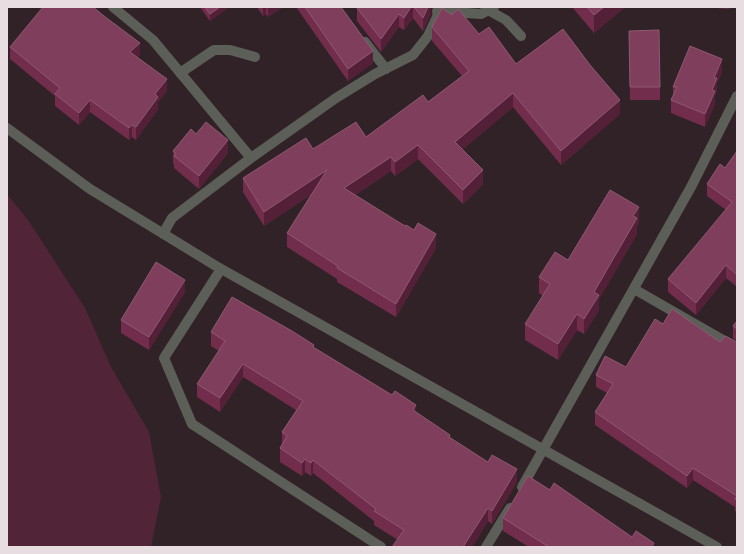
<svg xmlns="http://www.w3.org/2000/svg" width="744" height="554" font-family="'PT Sans Narrow',sans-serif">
<rect width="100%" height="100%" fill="#312228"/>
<path fill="#522437" d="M7,194L28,220L85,308L111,367L149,432L161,497L151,547H7Z"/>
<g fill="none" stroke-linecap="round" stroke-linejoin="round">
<path stroke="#5c5f58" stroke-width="10" d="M113,7L153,40L251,158
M488,10L506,20L521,36
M437,11L481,14L494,7
M365,42L386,69
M180,73L214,50H230L255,57
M7,128L90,189L216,266L717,547
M163,234L172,218L251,158L336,98L375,74L413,55L428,36L437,17L438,7
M221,269L164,358L192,424L381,547
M634,289L737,348
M522,487L691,187L737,96
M486,547L510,508"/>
</g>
<path fill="#722c4c" d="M200,7H229L210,21Z
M257,7H283L268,17L266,14L263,16Z
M296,7H341L373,63L348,81Z
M358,7H431V14L423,31L413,18L404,30L399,27L381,52L357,21V8Z
M572,7H625L594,33Z
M703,7H730L729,9Z
M432,27L479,34L516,64L620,114L561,165L513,107L462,150L483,184L463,204L418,159L395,176L391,171L355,195L436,248L396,317L337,282V279L287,247V233L312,194L264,226L243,192V178L313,149L366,137L428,102L462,76L432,41Z
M629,31L660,87V100H630Z
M10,47L140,55L137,57L167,91L158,102V109L136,140L132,137L129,140L90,112L79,125L55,106V96L10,59Z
M722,72L717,83V91L715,96V104L705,127L671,113V100L673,96V87Z
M196,134L228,153L199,189L174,168V164H173V151Z
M737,151V287L726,278L696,315L668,292V279L726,210L707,196V184L725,168Z
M639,222L637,226V234L599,299V310L584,334L577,330L558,360L525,340V324L543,296L539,293V277L568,260Z
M185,292L149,350L121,333V320Z
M737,321V341L733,338V326Z
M663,324L720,342H737V512L735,511V507L693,480L687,488L595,425V412L607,393L596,387V375L626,367Z
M211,332L314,348L416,412L450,438L517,482L492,524L488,521L472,547H392L398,540L374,525V521L313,473L311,476L305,472L302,476L280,462V448L282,445V432L296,410L243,377L220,412L197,397V384L219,351L211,346Z
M550,490L632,537L654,547H529L503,531V518Z"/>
<path fill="#532037" d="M220,7H229L210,21V14Z
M263,7H266V14L263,16Z
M268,7H283L268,17Z
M411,7H413V18L404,30V18Z
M428,7H431V14L423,31V18Z
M604,7H625L594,33V15Z
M399,14V27L381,52V39Z
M140,43V55L130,64V52Z
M373,51V63L348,81V69Z
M722,59V72L717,83V91L715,96V104L705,127V114L714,78Z
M167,79V91L158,102V109L136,140V127L155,94Z
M513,93V107L455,156V142Z
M90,100V112L79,125V113Z
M620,100V114L561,165V151Z
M132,125V137L129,140V128Z
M228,140V153L199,189V176Z
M418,145V159L395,176V162Z
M391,157V171L344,202V188Z
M327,170V184L264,226V212Z
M483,170V184L463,204V190Z
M639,207V222L637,226V234L599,299V310L584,334V319L594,292Z
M436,234V248L396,317V304Z
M726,265V278L696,315V303Z
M185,280V292L149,350V337Z
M577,314V330L558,360V344Z
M243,364V377L220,412V398Z
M416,405V418L413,410Z
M305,459V472L302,476V463Z
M313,460V473L311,476V463Z
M693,468V480L687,488V476Z
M517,469V482L492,524V511Z
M488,508V521L472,547H463Z"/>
<path fill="#7f3f5c" stroke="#8f5871" d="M43,7H93L104,16L140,43L130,52L167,79L155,94L158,97L136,127L132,125L129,128L90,100L79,113L55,94L60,88L10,47Z
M205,7H220L210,14Z
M305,7H341L373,51L348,69Z
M358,7H411L404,18L399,14L381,39L357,8Z
M414,7H428L423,18Z
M587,7H604L594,15Z
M442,8L452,15L458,9L479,34L489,27L516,64L563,29L590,65L620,100L561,151L513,93L455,142L483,170L463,190L418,145L395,162L391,157L344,188L405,226L406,225L414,230L418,223L436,234L396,304L337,268L338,266L287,233L327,170L264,212L243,178L306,138L313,149L356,122L366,137L423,95L428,102L469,71L432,27Z
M659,30L660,87H630L629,31Z
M690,46L722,59L714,78H717L712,90L715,91L705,114L671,100L677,87H673Z
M206,122L228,140L199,176L174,156L176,154L173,151L191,129L196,134Z
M737,151V275L726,265L696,303L668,279L732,202L707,184L720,164L725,168Z
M610,190L639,207L633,216L637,218L594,292L599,295L584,319L577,314L558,344L525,324L550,284L539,277L555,252L568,260Z
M156,262L185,280L149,337L121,320Z
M232,297L292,331L314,345L313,347L392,395L395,391L416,405L413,410L450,435L449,437L488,462L492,455L517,469L492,511L488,508L463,547H392L404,530L374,511L376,509L313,460L311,463L305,459L302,463L280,448L287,436L282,432L303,401L243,364L220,398L197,384L225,341L211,332Z
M672,309L720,342L725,336L737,342V500L735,499L737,496L693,468L687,476L595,412L613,384L596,375L605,356L626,367L655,319L663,324Z
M737,321V329L733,326Z
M528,476L550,490L554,483L632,537L636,531L654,543L652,547H549L503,518Z"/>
<rect width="744" height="554" fill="none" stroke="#e8dde1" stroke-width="16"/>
</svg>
